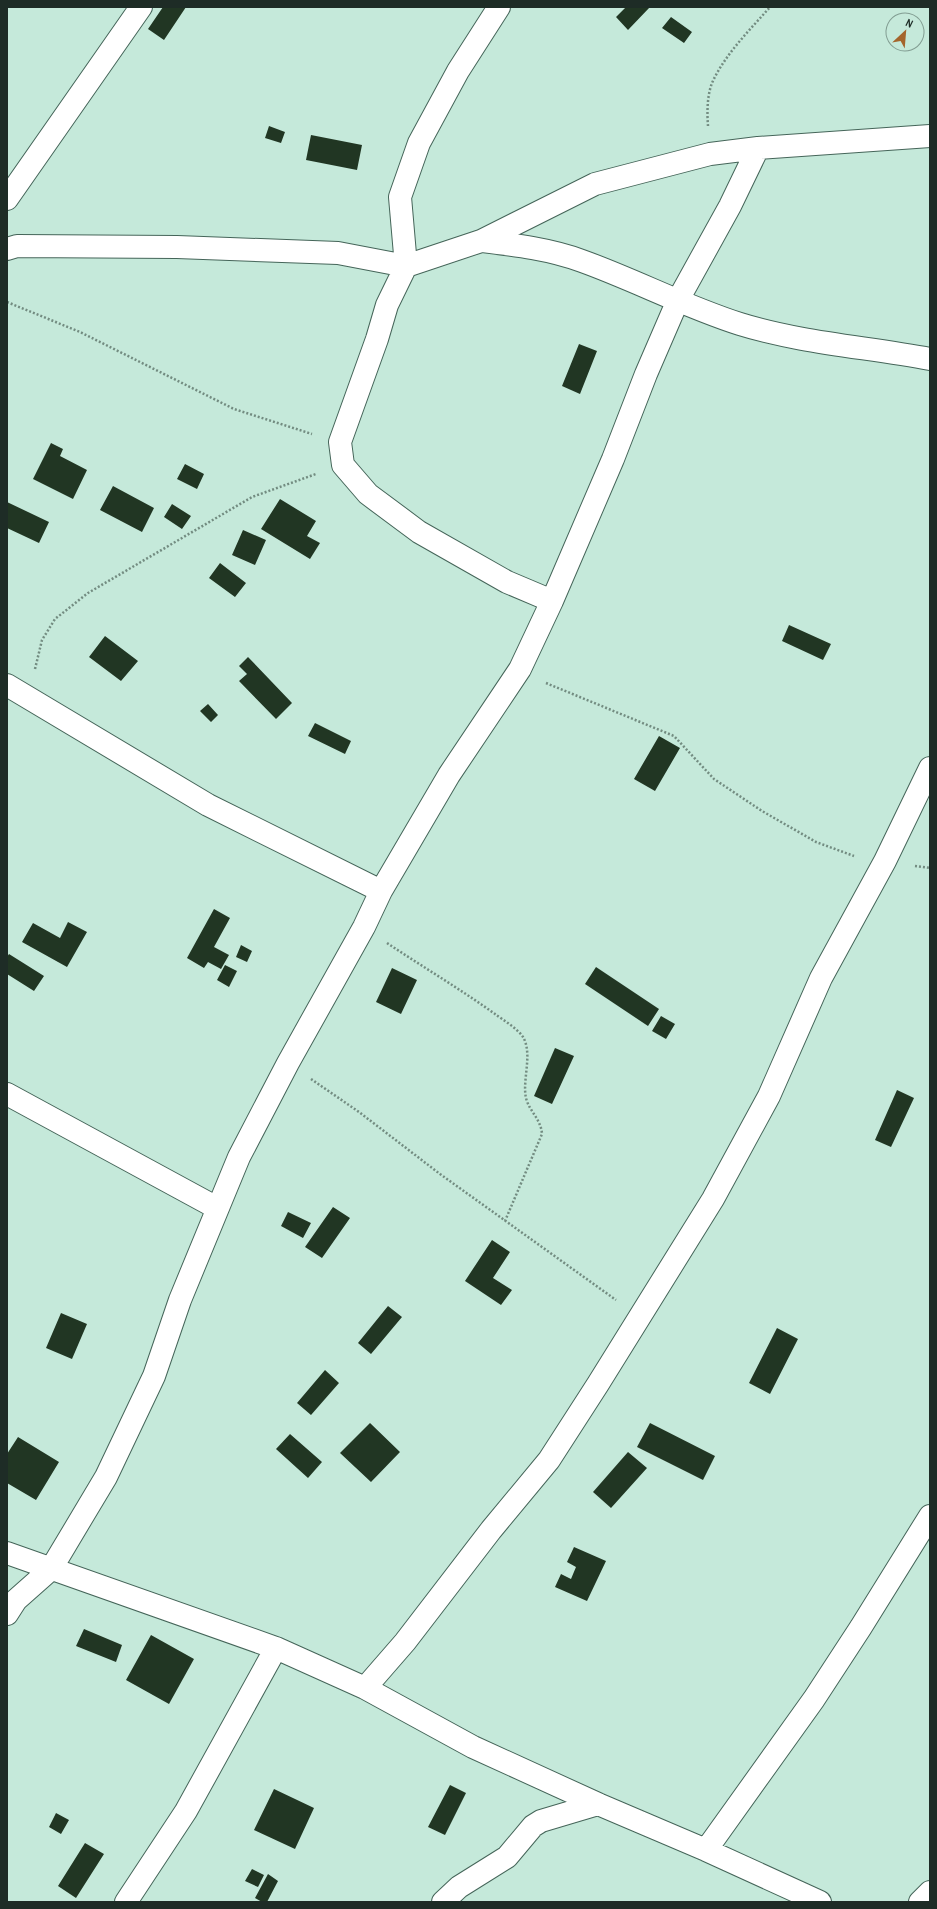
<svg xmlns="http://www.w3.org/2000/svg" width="937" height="1909" font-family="'Archivo Narrow',sans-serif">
<rect width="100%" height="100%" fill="#c5e9da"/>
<path fill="#213623" d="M163,7H186L164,40L148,29Z
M626,7H650L628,30L616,17Z
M671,17L692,32L684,43L662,28Z
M269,126L285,132L281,143L265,138Z
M311,135L362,145L357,170L306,160Z
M579,344L597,351L580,394L562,386Z
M51,443L63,449L60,456L87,470L73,499L33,479Z
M185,464L204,474L197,489L177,479Z
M113,486L154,508L142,532L100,510Z
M280,499L316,521L307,536L320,543L310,559L261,529Z
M7,502L49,522L39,543L7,528Z
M172,504L191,516L182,529L164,517Z
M243,530L266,540L255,565L232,555Z
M220,563L246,583L235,597L209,578Z
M789,625L831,644L823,660L782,641Z
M105,636L138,661L121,681L89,657Z
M248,657L292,703L276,719L239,681L247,674L239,666Z
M208,704L218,715L211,722L200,711Z
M315,723L351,741L345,754L308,736Z
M659,736L680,748L655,791L634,779Z
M214,909L230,918L214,947L229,955L221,969L208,962L204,968L187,958Z
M68,922L87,932L67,967L22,942L33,923L60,938Z
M241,945L252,951L247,962L236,957Z
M9,954L44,976L34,991L7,974V957Z
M225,965L237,971L229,987L217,980Z
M596,967L659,1009L648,1026L585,984Z
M392,968L417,980L401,1014L376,1002Z
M661,1016L675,1024L666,1039L652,1031Z
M555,1048L574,1056L552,1104L534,1096Z
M897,1090L914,1098L891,1147L875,1140Z
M333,1207L350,1218L322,1258L305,1247Z
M288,1212L311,1223L303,1238L281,1226Z
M492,1240L510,1252L493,1278L512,1290L501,1305L465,1281Z
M388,1306L402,1317L371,1354L358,1343Z
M61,1313L87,1324L72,1359L46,1348Z
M777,1328L798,1339L770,1394L749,1383Z
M325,1370L339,1383L311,1415L297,1403Z
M370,1423L400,1452L371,1482L340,1453Z
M650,1423L715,1456L703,1480L637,1447Z
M290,1434L322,1462L308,1478L276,1449Z
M18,1437L59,1462L36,1500L7,1483V1454Z
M628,1452L647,1468L611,1508L593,1492Z
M574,1547L606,1561L587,1601L555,1587L561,1574L571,1579L576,1567L567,1562Z
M84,1629L122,1645L116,1662L76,1646Z
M151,1635L194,1659L169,1704L126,1680Z
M450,1785L466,1793L445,1835L428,1827Z
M274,1789L314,1808L295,1849L254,1830Z
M56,1813L69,1820L61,1834L49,1827Z
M85,1843L104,1854L76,1898L58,1886Z
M252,1869L264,1875L258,1887L245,1881Z
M268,1874L278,1881L267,1902H262L255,1898Z"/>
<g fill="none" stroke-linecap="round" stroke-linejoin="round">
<defs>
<path id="minor" d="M499,7L458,71L419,143L400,197L406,266L387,305L377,339L340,442L343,465L368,494L419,532L507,582L552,601
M7,199L141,7
M481,241C515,245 550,249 582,261C635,280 686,307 740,324C801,343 867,347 930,359
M7,249L17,246L177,247L338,253L406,266L481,241L595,184L710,154L758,148L930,136
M7,685L208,805L381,891
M7,1094L217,1208
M7,1553L276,1648L365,1688L473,1747L598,1804L706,1850L820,1902
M7,1614L16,1600L51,1569L106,1477L154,1376L180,1300L239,1157L288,1063L364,927L381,891L449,775L520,669L552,601L613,459L646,374L678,300L730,206L758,148
M365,1688L405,1642L491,1530L549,1460L598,1384L713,1199L769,1096L821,978L885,861L930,768
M706,1850L814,1699L861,1627L930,1516
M126,1902L186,1811L276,1648
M443,1902L459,1887L507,1857L533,1826L541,1821L598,1804
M920,1902L930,1892"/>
</defs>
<use href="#minor" stroke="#456559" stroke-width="24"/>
<path stroke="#738c81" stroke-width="2.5" stroke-dasharray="2 2" stroke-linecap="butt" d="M708,126C707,113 707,96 712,83C725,54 750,30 770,7
M7,302L80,332L234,409L312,434
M35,669L42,640L55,619L88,593L252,497L316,474
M546,683L674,736L714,779L762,811L816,842L854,856
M915,866L930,868
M387,943C423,967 460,989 495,1014C503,1020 517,1028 523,1037C533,1054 522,1080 526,1098C529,1111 541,1119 542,1134L505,1221
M311,1079L359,1112L440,1174L616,1300"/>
<use href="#minor" stroke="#fff" stroke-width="22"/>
</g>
<rect width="937" height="1909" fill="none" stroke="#1e2c26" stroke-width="16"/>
<g transform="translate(905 32) rotate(26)"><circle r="19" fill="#c5e9da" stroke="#829d92"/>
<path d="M0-3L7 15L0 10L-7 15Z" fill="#a4652c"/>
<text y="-6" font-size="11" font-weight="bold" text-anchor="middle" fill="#1e2c26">N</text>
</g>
</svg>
